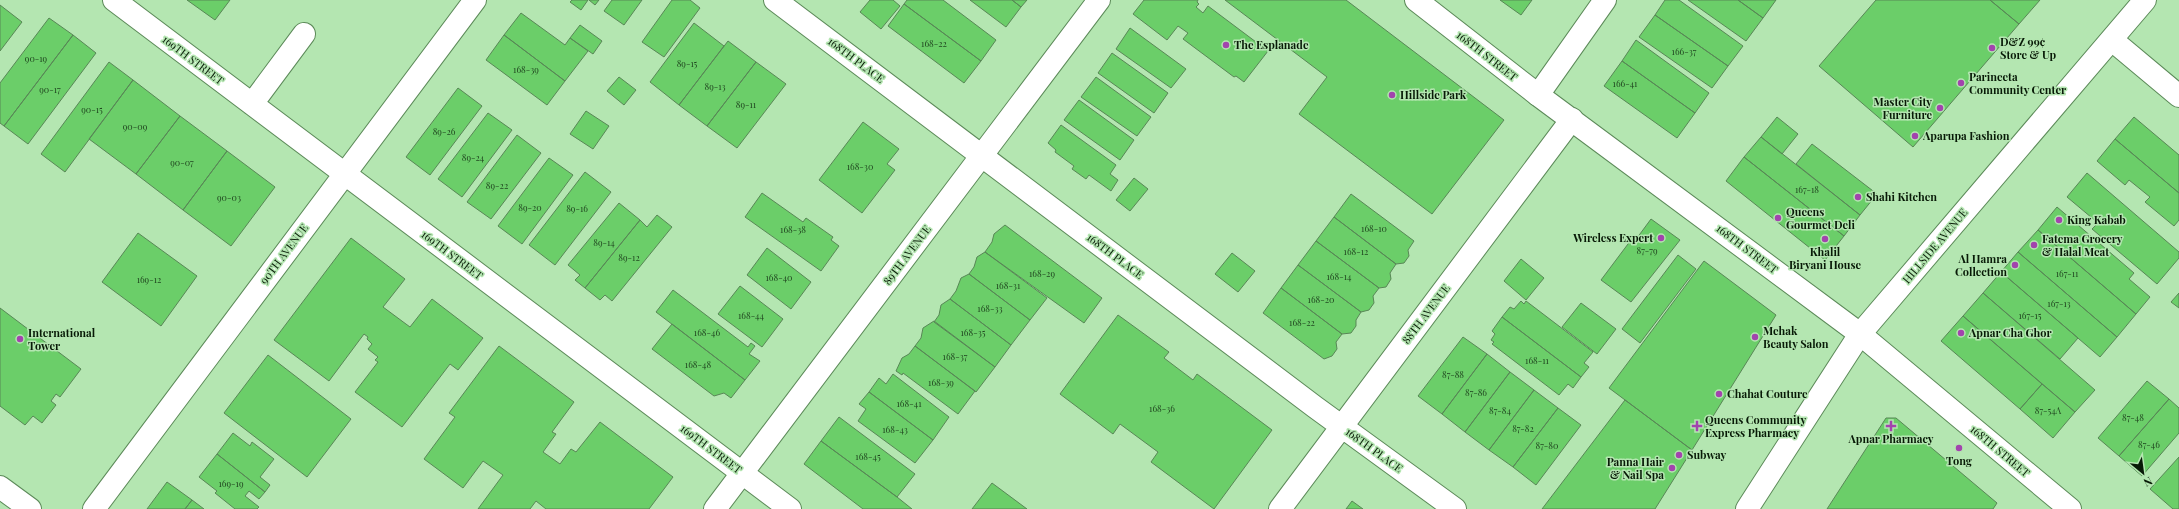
<svg xmlns="http://www.w3.org/2000/svg" width="2179" height="509" font-family="'Playfair Display',serif">
<rect width="100%" height="100%" fill="#b4e6b1"/>
<path fill="#6bce69" stroke="#588756" d="M187,0H230L215,20Z
M572,0H588L581,10L570,2Z
M589,0H599L595,5Z
M612,0H642L624,25L604,11Z
M672,0H690L700,8L664,57L642,42Z
M870,0H893L900,6L881,29L860,12Z
M907,0H943L996,40L981,61L904,4Z
M970,0H1012L1021,7L1006,27Z
M1012,0H1027L1021,7Z
M1144,0H1198L1197,2L1199,4L1196,7L1203,13L1208,6L1268,51L1244,82L1236,76L1234,77L1183,39L1188,33L1178,26L1167,40L1133,14Z
M1225,0H1346L1504,120L1432,214L1299,114L1327,77Z
M1500,0H1532L1521,15Z
M1665,0H1679L1743,46L1728,66L1655,15Z
M1688,0H1738L1763,18L1746,41Z
M1738,0H1776L1763,18Z
M1876,0H1990L2019,24L1913,147L1819,66Z
M1990,0H2040L2019,24Z
M904,4L981,61L964,83L888,26Z
M0,5L22,22L0,51Z
M521,13L565,45L570,38L588,51L565,81L504,35Z
M1655,15L1728,66L1712,88L1639,37Z
M49,18L73,35L4,126L0,123V83Z
M694,23L724,46L679,105L650,82Z
M580,25L602,41L593,54L570,38Z
M1130,28L1186,69L1171,88L1116,49Z
M73,35L96,53L28,144L4,126Z
M504,35L565,81L547,105L486,60Z
M1636,40L1709,93L1695,113L1622,61Z
M728,41L756,62L707,126L679,105Z
M1112,53L1168,93L1154,113L1098,73Z
M1622,61L1695,113L1677,138L1604,86Z
M109,62L133,80L65,172L41,154Z
M756,62L786,84L737,148L707,126Z
M619,77L636,90L624,105L607,91Z
M1096,77L1151,117L1137,136L1081,97Z
M133,80L180,116L136,174L89,139Z
M458,88L482,106L430,175L406,157Z
M1079,100L1134,140L1120,160L1064,120Z
M586,111L609,126L593,149L570,134Z
M488,113L512,130L462,197L438,179Z
M180,116L227,151L183,210L136,174Z
M1777,117L1798,134L1782,154L1761,137Z
M2134,117L2179,155V193L2115,139Z
M863,122L899,149L887,164L895,170L862,213L819,180Z
M1061,125L1116,165L1110,174L1118,180L1111,191L1089,175L1086,179L1072,169L1074,166L1055,152L1056,150L1048,143Z
M517,135L541,153L491,219L467,202Z
M1761,137L1860,215L1844,236L1744,157Z
M2115,139L2179,193V220L2174,226L2145,202L2150,197L2129,180L2125,185L2097,161Z
M1812,144L1877,194L1860,215L1796,164Z
M227,151L275,187L231,246L183,210Z
M1744,157L1844,236L1825,260L1726,181Z
M549,158L573,175L522,244L498,226Z
M585,172L611,192L555,265L529,245Z
M2087,173L2179,252V258L2157,284L2092,229L2098,223L2067,197Z
M1134,178L1148,189L1130,211L1116,200Z
M762,193L803,222L806,218L833,237L831,240L839,246L821,271L745,217Z
M1351,194L1414,241L1408,250L1409,256L1404,263L1396,264L1334,217Z
M619,203L640,220L585,288L575,280L580,275L568,265Z
M2057,207L2134,273L2129,279L2150,297L2136,314L2038,230Z
M657,215L672,227L612,301L605,295L600,300L585,288L640,220L647,227Z
M1334,217L1396,264L1390,273L1391,279L1386,287L1379,288L1316,241Z
M1651,219L1680,240L1631,302L1601,280L1634,236L1637,238Z
M1005,225L1102,298L1084,323L985,252L992,242L994,234Z
M2038,230L2136,314L2117,337L2018,252Z
M138,233L197,276L161,326L102,282Z
M351,238L405,279L383,307L410,327L432,299L483,338L458,370L450,364L402,427L355,392L378,362L375,360L378,357L368,349L372,344L367,339L368,337L364,334L329,381L274,340Z
M1316,241L1379,288L1373,296L1374,303L1369,310L1361,312L1298,265Z
M767,248L811,282L791,309L747,275Z
M985,252L1047,298L1030,320L969,274L974,267L977,257Z
M2018,252L2117,337L2100,357L2001,272Z
M1232,253L1255,271L1238,292L1215,274Z
M1678,255L1696,269L1640,343L1622,329Z
M1521,259L1544,278L1526,300L1504,281Z
M1704,261L1776,315L1692,450L1609,388Z
M1298,265L1361,312L1356,320V326L1351,333L1342,334L1281,288Z
M2001,272L2078,338L2060,359L1983,293Z
M969,274L1030,320L1011,345L950,299L956,291L961,278Z
M740,286L783,319L762,347L718,314Z
M1281,288L1342,334L1336,342L1337,349L1332,356L1324,359L1263,313Z
M673,290L748,347L751,343L755,346L749,354L760,361L745,380L656,312Z
M1983,293L2095,390L2075,412L1963,316Z
M2179,293V308L2171,302Z
M950,299L1011,345L995,367L934,322L939,315L941,305Z
M1521,301L1524,304L1526,301L1593,352L1584,363L1589,367L1581,377L1502,317L1510,307L1514,309Z
M1581,303L1616,329L1597,354L1562,327Z
M0,308L81,369L60,397L56,394L51,401L56,405L42,423L33,416L25,425L0,406Z
M1118,315L1169,352L1164,358L1193,380L1197,374L1272,430L1214,509L1151,462L1158,452L1120,424L1113,434L1060,394Z
M1963,316L2042,384L2020,409L1941,341Z
M1502,317L1581,377L1573,388L1568,384L1559,395L1492,344L1494,342L1491,340L1495,334L1492,331Z
M934,321L995,367L976,392L915,346L921,338L923,328Z
M672,324L745,380L731,398L724,393L714,396L652,349Z
M1463,337L1487,354L1442,414L1418,396Z
M499,346L574,402L552,432L556,434L543,452L560,464L571,449L576,452L600,422L673,477L649,509H546L536,501L530,509H478L503,475L483,461L463,488L424,459L455,417L449,413Z
M915,346L975,391L958,414L903,373L902,375L896,371L902,358L909,354Z
M1487,354L1510,372L1465,432L1442,414Z
M268,355L351,419L307,477L224,413Z
M1510,372L1534,390L1489,450L1465,432Z
M893,374L949,417L933,440L869,392L879,378L886,384Z
M2147,381L2169,399L2119,456L2098,438Z
M2042,384L2075,412L2053,438L2020,409Z
M1534,390L1558,408L1513,467L1489,450Z
M869,392L933,440L915,463L858,421L866,409L859,404Z
M2169,399L2179,408V433L2142,476L2119,456Z
M1625,400L1692,450L1655,509H1542Z
M1558,408L1581,425L1536,485L1513,467Z
M839,417L915,474L897,497L821,441Z
M1886,418H1896L1997,503L1993,509H1827Z
M233,433L250,446L252,442L274,459L260,477L270,485L265,492L217,454Z
M821,441L897,497L912,509H863L804,464Z
M217,454L265,492L259,499L249,491L245,496L259,507L257,509H235L215,493L217,491L199,477Z
M2179,457V509H2173L2150,489Z
M167,482L192,500L185,509H147Z
M992,483L1027,509H972Z
M192,500L204,509H185Z
M1352,501L1363,509H1346Z"/>
<g fill="none" stroke-linecap="round" stroke-linejoin="round">
<defs>
<path id="minor" d="M114,0L790,509
M775,0L1315,407L1455,509
M2112,40L2179,96
M1538,95L1605,0
M252,104L304,34
M1860,334L2070,509
M0,487L30,509
M94,509L475,0
M715,509L1099,0
M1280,509L1572,119"/>
<path id="major" d="M1416,0L1538,95L1860,334
M1747,509L1860,334L2145,0"/>
</defs>
<use href="#minor" stroke="#5c8a59" stroke-width="24"/>
<use href="#major" stroke="#5c8a59" stroke-width="24"/>
<use href="#minor" stroke="#fff" stroke-width="22"/>
<use href="#major" stroke="#fff" stroke-width="22"/>
</g>
<g fill="#a244ad" stroke="#b4e6b1" stroke-width="1.5">
<circle cx="1226" cy="45" r="4"/>
<circle cx="1992" cy="48" r="4"/>
<circle cx="1961" cy="83" r="4"/>
<circle cx="1392" cy="95" r="4"/>
<circle cx="1940" cy="108" r="4"/>
<circle cx="1915" cy="136" r="4"/>
<circle cx="1858" cy="197" r="4"/>
<circle cx="1778" cy="218" r="4"/>
<circle cx="2059" cy="220" r="4"/>
<circle cx="1661" cy="238" r="4"/>
<circle cx="1825" cy="239" r="4"/>
<circle cx="2034" cy="245" r="4"/>
<circle cx="2015" cy="265" r="4"/>
<circle cx="1961" cy="333" r="4"/>
<circle cx="1755" cy="337" r="4"/>
<circle cx="20" cy="339" r="4"/>
<circle cx="1719" cy="394" r="4"/>
<path d="M1695 420h4v4h4v4h-4v4h-4v-4h-4v-4h4z"/>
<path d="M1889 420h4v4h4v4h-4v4h-4v-4h-4v-4h4z"/>
<circle cx="1959" cy="448" r="4"/>
<circle cx="1679" cy="455" r="4"/>
<circle cx="1672" cy="468" r="4"/>
</g>
<g text-anchor="middle" stroke-width="3" stroke-linejoin="round" paint-order="stroke">
<g font-size="9" fill="#214720">
<text x="934" y="47">168-22</text>
<text x="1684" y="55">166-37</text>
<text x="36" y="62">90-19</text>
<text x="687" y="67">89-15</text>
<text x="526" y="73">168-39</text>
<text x="1625" y="87">166-41</text>
<text x="715" y="90">89-13</text>
<text x="50" y="93">90-17</text>
<text x="746" y="108">89-11</text>
<text x="92" y="113">90-15</text>
<text x="135" y="130">90-09</text>
<text x="444" y="135">89-26</text>
<text x="473" y="161">89-24</text>
<text x="182" y="166">90-07</text>
<text x="860" y="170">168-30</text>
<text x="497" y="189">89-22</text>
<text x="1807" y="193">167-18</text>
<text x="229" y="201">90-03</text>
<text x="530" y="211">89-20</text>
<text x="577" y="212">89-16</text>
<text x="1374" y="232">168-10</text>
<text x="793" y="233">168-38</text>
<text x="604" y="246">89-14</text>
<text x="1647" y="254">87-79</text>
<text x="1356" y="255">168-12</text>
<text x="629" y="261">89-12</text>
<text x="1042" y="277">168-29</text>
<text x="2067" y="277">167-11</text>
<text x="1339" y="280">168-14</text>
<text x="779" y="281">168-40</text>
<text x="149" y="283">169-12</text>
<text x="1008" y="289">168-31</text>
<text x="1321" y="303">168-20</text>
<text x="2059" y="307">167-13</text>
<text x="990" y="312">168-33</text>
<text x="751" y="319">168-44</text>
<text x="2030" y="319">167-15</text>
<text x="1302" y="326">168-22</text>
<text x="707" y="336">168-46</text>
<text x="973" y="336">168-35</text>
<text x="955" y="360">168-37</text>
<text x="1537" y="364">168-11</text>
<text x="698" y="368">168-48</text>
<text x="1453" y="378">87-88</text>
<text x="941" y="386">168-39</text>
<text x="1476" y="396">87-86</text>
<text x="909" y="407">168-41</text>
<text x="1162" y="412">168-36</text>
<text x="1500" y="414">87-84</text>
<text x="2048" y="414">87-54A</text>
<text x="2133" y="421">87-48</text>
<text x="1523" y="432">87-82</text>
<text x="895" y="433">168-43</text>
<text x="2149" y="448">87-46</text>
<text x="1547" y="449">87-80</text>
<text x="868" y="460">168-45</text>
<text x="231" y="487">169-19</text>
</g>
<g font-size="11" font-weight="bold" fill="#081a07" stroke="#b4e6b1" text-anchor="start">
<text x="2000" y="46">D&amp;Z 99¢<tspan x="2000" dy="13">Store &amp; Up</tspan></text>
<text x="1234" y="49">The Esplanade</text>
<text x="1969" y="81">Parineeta<tspan x="1969" dy="13">Community Center</tspan></text>
<text x="1400" y="99">Hillside Park</text>
<text x="1932" y="106" text-anchor="end">Master City<tspan x="1932" dy="13">Furniture</tspan></text>
<text x="1923" y="140">Aparupa Fashion</text>
<text x="1866" y="201">Shahi Kitchen</text>
<text x="1786" y="216">Queens<tspan x="1786" dy="13">Gourmet Deli</tspan></text>
<text x="2067" y="224">King Kabab</text>
<text x="1653" y="242" text-anchor="end">Wireless Expert</text>
<text x="2042" y="243">Fatema Grocery<tspan x="2042" dy="13">&amp; Halal Meat</tspan></text>
<text x="1825" y="256" text-anchor="middle">Khalil<tspan x="1825" dy="13">Biryani House</tspan></text>
<text x="2007" y="263" text-anchor="end">Al Hamra<tspan x="2007" dy="13">Collection</tspan></text>
<text x="1763" y="335">Mehak<tspan x="1763" dy="13">Beauty Salon</tspan></text>
<text x="28" y="337">International<tspan x="28" dy="13">Tower</tspan></text>
<text x="1969" y="337">Apnar Cha Ghor</text>
<text x="1727" y="398">Chahat Couture</text>
<text x="1705" y="424">Queens Community<tspan x="1705" dy="13">Express Pharmacy</tspan></text>
<text x="1891" y="443" text-anchor="middle">Apnar Pharmacy</text>
<text x="1687" y="459">Subway</text>
<text x="1959" y="465" text-anchor="middle">Tong</text>
<text x="1664" y="466" text-anchor="end">Panna Hair<tspan x="1664" dy="13">&amp; Nail Spa</tspan></text>
</g>
<g font-size="11" fill="#081a07" stroke="#b4e6b1">
<text transform="translate(1487 56) rotate(38)" y="4">168TH STREET</text>
<text transform="translate(193 60) rotate(37)" y="4">169TH STREET</text>
<text transform="translate(856 60) rotate(37)" y="4">168TH PLACE</text>
<text transform="translate(1935 246) rotate(-50)" y="4">HILLSIDE AVENUE</text>
<text transform="translate(1747 249) rotate(37)" y="4">168TH STREET</text>
<text transform="translate(284 254) rotate(-53)" y="4">90TH AVENUE</text>
<text transform="translate(452 255) rotate(37)" y="4">169TH STREET</text>
<text transform="translate(907 255) rotate(-53)" y="4">89TH AVENUE</text>
<text transform="translate(1115 256) rotate(37)" y="4">168TH PLACE</text>
<text transform="translate(1426 314) rotate(-53)" y="4">88TH AVENUE</text>
<text transform="translate(711 449) rotate(37)" y="4">169TH STREET</text>
<text transform="translate(1374 450) rotate(36)" y="4">168TH PLACE</text>
<text transform="translate(2000 451) rotate(40)" y="4">168TH STREET</text>
</g>
</g>
<g transform="translate(2143 473) rotate(151)" stroke="#b4e6b1" stroke-width="3" paint-order="stroke">
<path d="M0-3L7 15L0 10L-7 15Z" fill="#081a07"/>
<text y="-6" font-size="11" font-weight="bold" text-anchor="middle" fill="#081a07">N</text>
</g>
</svg>
